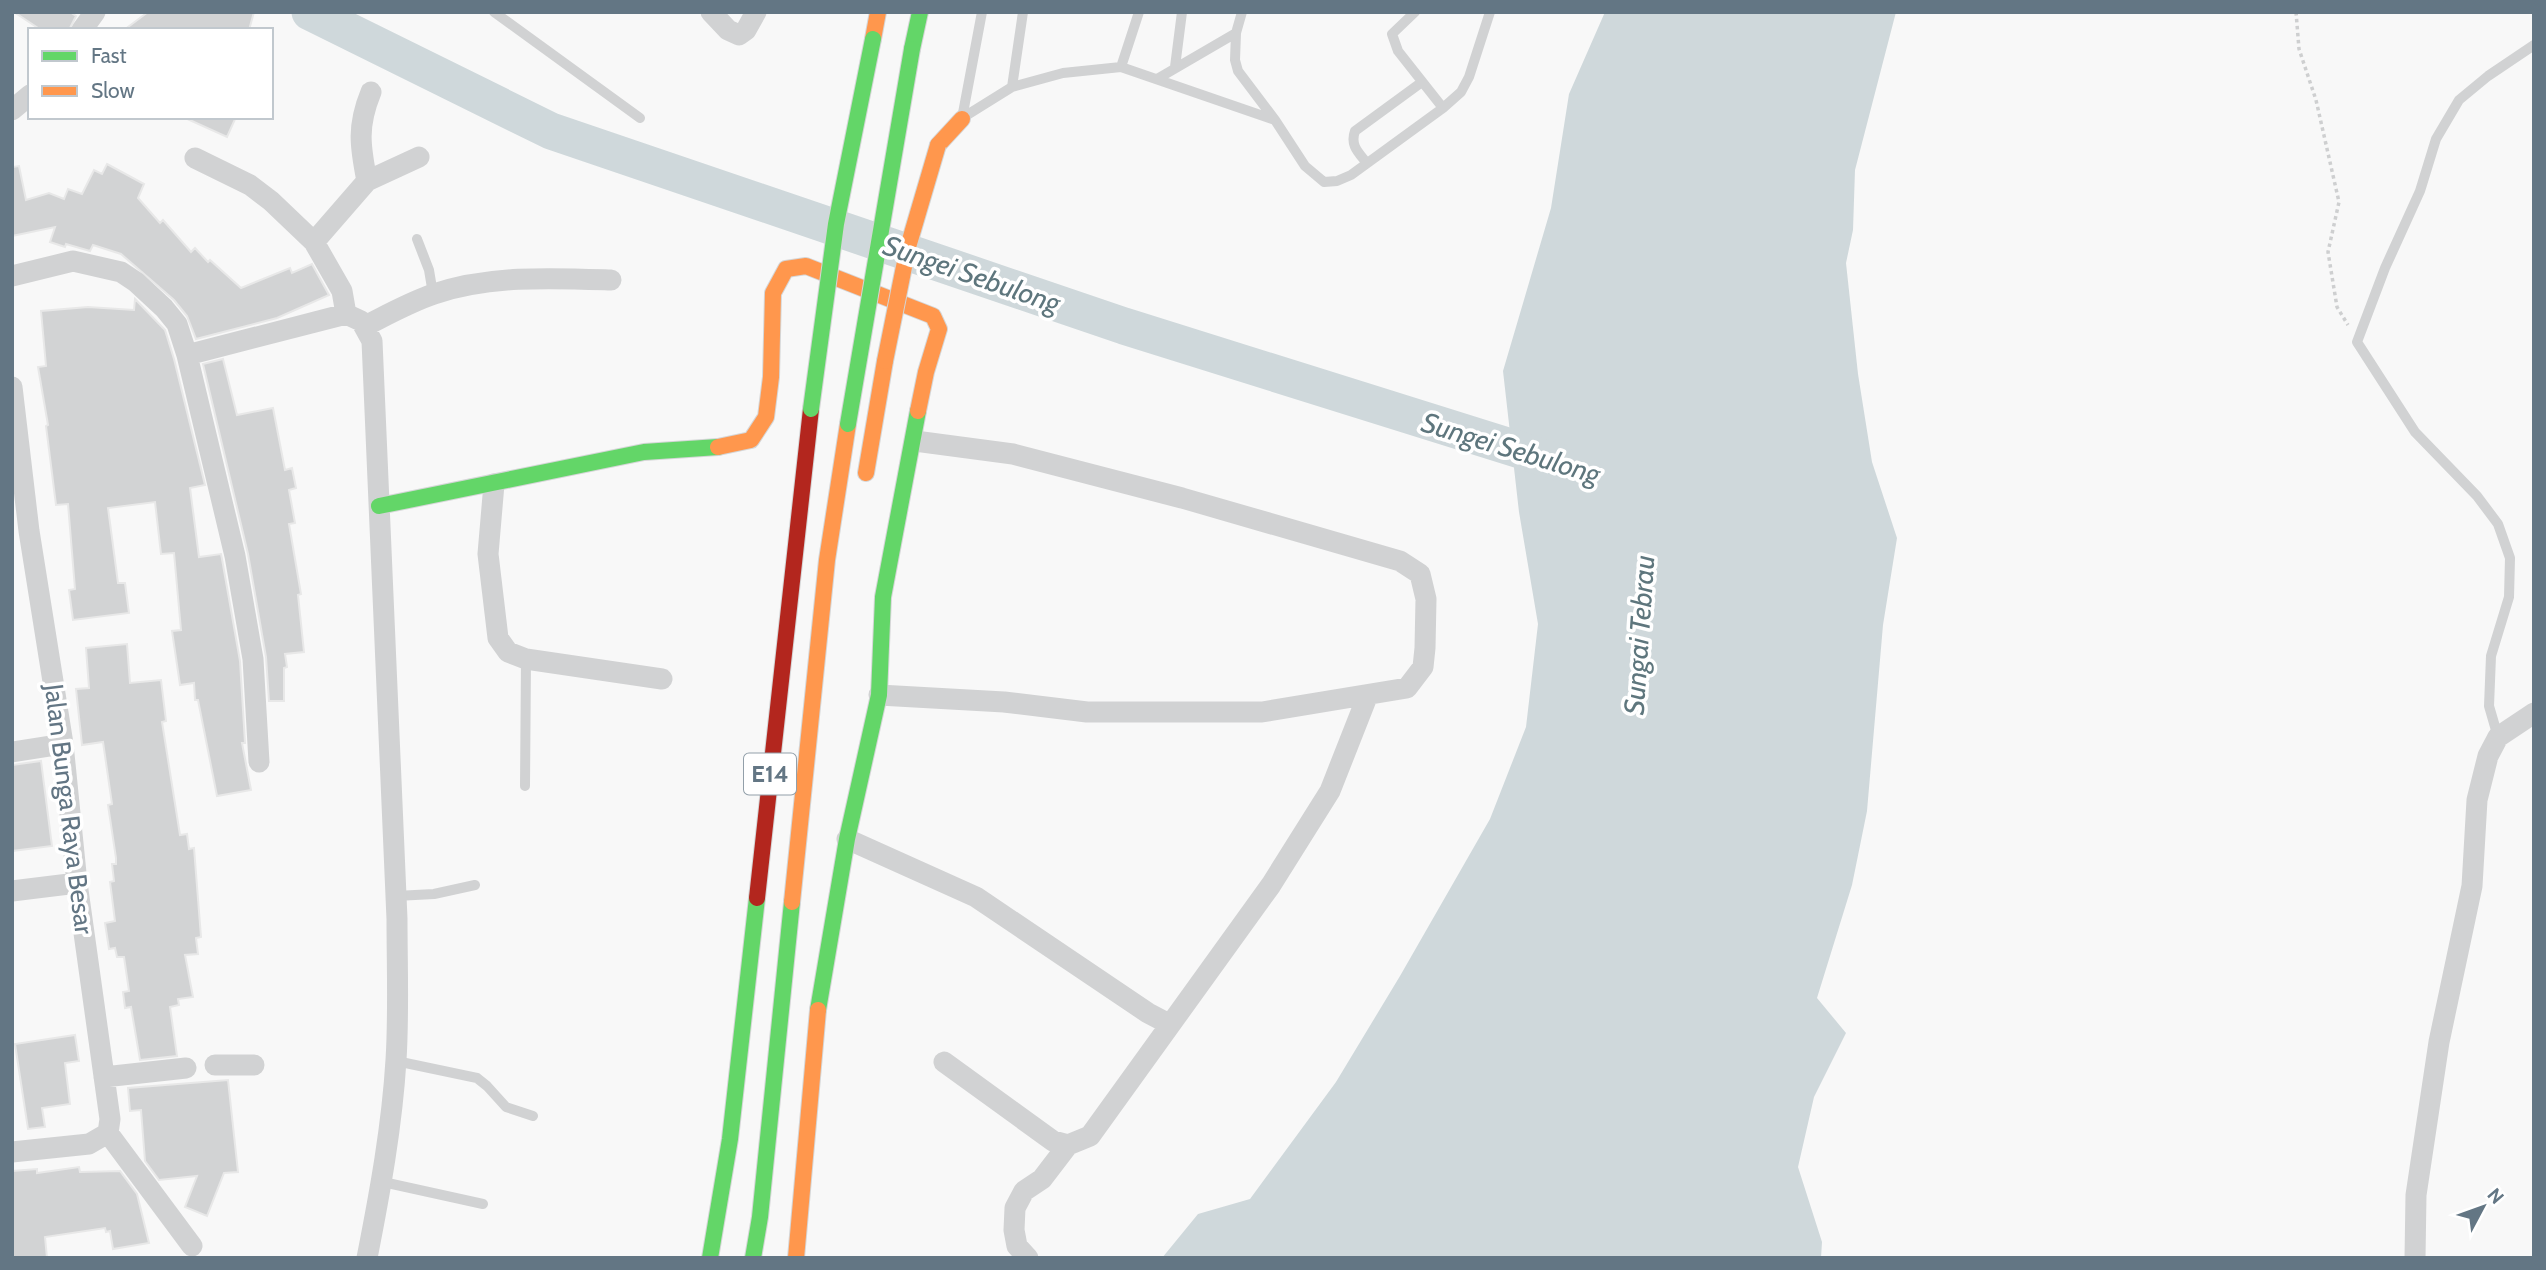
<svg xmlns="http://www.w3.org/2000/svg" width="2546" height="1270" font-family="Cabin,sans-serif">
<rect width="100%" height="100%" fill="#f8f8f8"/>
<path fill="#cfd8db" d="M1605,12H1896L1855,170L1853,230L1846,263L1858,374L1872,462L1897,538L1883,625L1867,811L1852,885L1817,998L1846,1033L1814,1097L1798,1167L1822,1242L1821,1258H1162L1198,1214L1250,1199L1336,1082L1400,976L1490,819L1526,727L1538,624L1519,512L1503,371L1551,208L1569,94Z"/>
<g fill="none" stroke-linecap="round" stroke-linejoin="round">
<path stroke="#cfd8db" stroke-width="37" d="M310,12L551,131L1124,326L1558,462"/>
</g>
<path fill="#d2d3d4" stroke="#e8e8e8" stroke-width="2" d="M14,12H70L76,16L69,30H41Z
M148,12H254L249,30H124Z
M183,117H236L227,137Z
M107,164L144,184L138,198L160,223L163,220L191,252L195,248L208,262L210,260L241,288L290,268L292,273L312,264L329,295L277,318L196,339L187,316L174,300L121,254L93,245L90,251L66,244L65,247L50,242L55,227L12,236V167L19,166L26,200L49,193L64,199L68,189L82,194L94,170L102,174Z
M135,299L165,330L174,359L205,485L190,488L199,557L221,554L222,559L240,661L245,743H242L251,790L217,796L198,700H195L194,683L180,685L172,631L181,630L174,553L161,554L155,502L108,508L118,583H125L129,613L73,620L69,590L75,589L68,504L56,505L46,426L48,425L38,367L46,366L41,311L88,307L134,310Z
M223,359L237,415L273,408L285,470L292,468L296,488L289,490L295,523L289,524L301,594L298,595L304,652L285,654L287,667L284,668V701H269L266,657L248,554L203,364Z
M127,644L130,683L161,680L166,721L162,722L180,835L187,834L189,849L194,848L201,937L196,938L198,954L185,955L193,997L178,999L179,1005L170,1007L177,1056L140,1060L131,1007L125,1008L123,992L129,991L124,957H117L115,948L109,949L105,923L115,921L110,882L114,881L112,864H116V858L108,805L112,804L103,742L82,745L76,689L89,688L86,648Z
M41,761L52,846L12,851V765Z
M75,1035L79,1061L65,1063L70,1104L42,1108L45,1127L28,1129L15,1044Z
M228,1080L238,1172L224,1173L207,1216L185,1207L197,1176L159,1180L145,1161L141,1110L130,1111L128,1088Z
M79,1167L80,1172L120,1171L137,1194L149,1243L113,1249L110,1231L106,1232L105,1228L45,1237L47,1258H12V1171L37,1169V1173Z"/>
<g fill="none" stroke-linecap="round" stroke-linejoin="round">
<defs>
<path id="fast" d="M912,49L920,12
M379,506L644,452L718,447
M818,1010L847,839L879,695L883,597L918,411
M710,1258L730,1139L757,898
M753,1258L760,1217L792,902"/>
<path id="slow" d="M873,39L878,12
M938,145L962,119
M718,447L751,440L766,417L771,377L773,293L786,269L806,266L933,316L939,329L926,372L918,411
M866,473L885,361
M792,902L827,560L848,424
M796,1258L818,1010"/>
<path id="jam" d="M757,898L811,409"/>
</defs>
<use href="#fast" stroke="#d5d6d7" stroke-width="18"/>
<use href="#slow" stroke="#d5d6d7" stroke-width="18"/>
<use href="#jam" stroke="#d5d6d7" stroke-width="18"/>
<path stroke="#cecfd0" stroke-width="3.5" stroke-dasharray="3.5 3.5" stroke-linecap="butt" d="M2296,12L2299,49L2316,100L2339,202L2328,252L2337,307L2348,325"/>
<path stroke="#d1d2d3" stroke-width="10" d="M494,12L640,118
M1242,12L1236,33L1235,60L1238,71L1275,120L1305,166L1324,182L1337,181L1351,175L1443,108L1461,92L1469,77L1490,12
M1415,12L1392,34L1398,51L1443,108
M1121,67L1139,12
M1175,67L1182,12
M1157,79L1236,33
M1012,87L1023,12
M963,113L982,12
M967,115L1012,87L1063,73L1121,67L1275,120
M1366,162C1358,152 1350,145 1355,131L1422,82
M417,239L429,270L433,294
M2498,737L2489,706L2491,656L2509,597L2510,558L2498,524L2477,496L2415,432L2357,342L2385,268L2420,191L2436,139L2459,100L2488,76L2534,45
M525,786L526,659
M396,896L434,894L475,885
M396,1061L477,1078L487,1086L506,1107L533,1116
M383,1182L483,1204"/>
<path stroke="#d1d2d3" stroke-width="21" d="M711,12L728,30L739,35L746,30L756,12
M82,30L95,12
M12,110L30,95
M195,158L250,185L271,201L314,242
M367,181C360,146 357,126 371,92
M12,276L73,261L121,272L136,282L164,308L177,324L187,355L235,556L253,659L259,762
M346,314L342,291L314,242L367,181L419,157
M365,326C387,315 410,302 434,294C490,275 553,278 611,280
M187,355L346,314L361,321L372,341L397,919C397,966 399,1013 396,1060C392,1126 380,1192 367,1258
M12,387L29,531L63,744L77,883L110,1119L108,1133L89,1144L12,1152
M494,484L488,554L498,638L508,652L526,659L662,679
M879,695L1004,702L1087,712H1262L1407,688L1423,667L1425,648L1426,599L1420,574L1400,561L1182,498L1013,454L915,441
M12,752L63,744
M847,839L976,897L1148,1013L1169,1024
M12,891L77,883
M944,1062L1053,1141L1068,1145L1090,1136L1271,885L1330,791L1367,697
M215,1065H254
M104,1077L186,1068
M108,1133L192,1246
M1028,1258L1017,1246L1014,1230L1015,1208L1024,1191L1042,1179L1068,1145
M2415,1258L2416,1195L2439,1042L2472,886L2477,800L2488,756L2498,737L2534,713"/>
<use href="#fast" stroke="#63d668" stroke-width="16"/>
<use href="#slow" stroke="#ff974d" stroke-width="16"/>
<use href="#jam" stroke="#b3261e" stroke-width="16"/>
<defs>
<path id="fast-bridge" d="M811,409L836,224L873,39
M848,424L912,49"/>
<path id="slow-bridge" d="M885,361L908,247L938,145"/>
</defs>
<use href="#fast-bridge" stroke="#d4d6d6" stroke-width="18" stroke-linecap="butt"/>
<use href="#slow-bridge" stroke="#d4d6d6" stroke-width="18" stroke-linecap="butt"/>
<use href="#fast-bridge" stroke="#63d668" stroke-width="16"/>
<use href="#slow-bridge" stroke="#ff974d" stroke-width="16"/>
</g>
<g text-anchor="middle" stroke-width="7" stroke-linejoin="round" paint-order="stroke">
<rect fill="#fff" stroke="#929fa9" stroke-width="2" x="744" y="753.5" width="52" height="41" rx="5"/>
<g font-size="24" font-weight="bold" fill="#637684">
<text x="770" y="782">E14</text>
</g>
<g font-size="26" fill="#637684" stroke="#fff">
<text transform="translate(69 809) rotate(83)" y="9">Jalan Bunga Raya Besar</text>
</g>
<g font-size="28" font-style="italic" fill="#5e767d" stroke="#fff">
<text transform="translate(972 274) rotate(19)" y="10">Sungei Sebulong</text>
<text transform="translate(1511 448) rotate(17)" y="10">Sungei Sebulong</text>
<text transform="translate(1639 635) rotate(-86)" y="10">Sungai Tebrau</text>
</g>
</g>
<rect width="2546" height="1270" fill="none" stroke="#637684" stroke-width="28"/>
<rect x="28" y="28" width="245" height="91" fill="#ffffff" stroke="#c1c8ce" stroke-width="2"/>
<rect x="42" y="51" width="35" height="10" fill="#63d668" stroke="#c1c8ce" stroke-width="2"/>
<text x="91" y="63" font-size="21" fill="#637684">Fast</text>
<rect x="42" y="86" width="35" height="10" fill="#ff974d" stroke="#c1c8ce" stroke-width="2"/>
<text x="91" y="98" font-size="21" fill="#637684">Slow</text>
<g transform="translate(2483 1207) rotate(49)" stroke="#ffffff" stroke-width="5" paint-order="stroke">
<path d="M0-5L12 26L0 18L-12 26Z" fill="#637684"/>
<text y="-10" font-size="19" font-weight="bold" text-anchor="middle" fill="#637684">N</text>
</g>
</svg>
